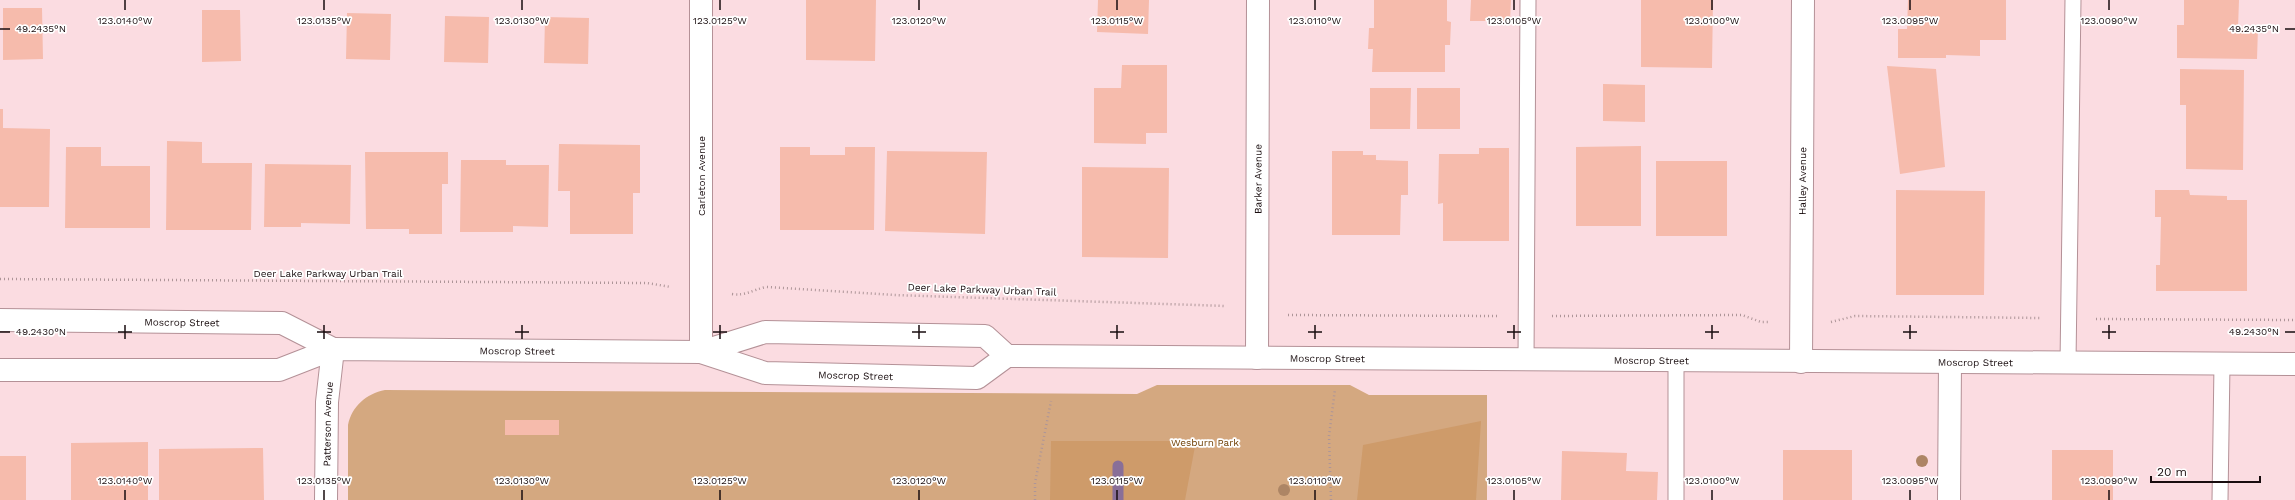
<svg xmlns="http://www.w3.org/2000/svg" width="2295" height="500" font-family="'Work Sans',sans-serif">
<rect width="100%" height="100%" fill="#fbdce1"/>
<path fill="#d4a880" d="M1157,385H1350L1369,395H1487V500H348V425C352,406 366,394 385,390L1137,394Z"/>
<path fill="#ce9b6a" d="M1481,421L1476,500H1357L1363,445Z
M1051,441H1196L1185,500H1050Z"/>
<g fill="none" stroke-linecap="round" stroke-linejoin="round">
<path stroke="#896f98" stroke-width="11" d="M1118,500V466"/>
</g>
<path fill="#f6bbac" d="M806,0H876L875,61L806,60Z
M1098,0H1149L1148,34L1097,32Z
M1374,0H1447V21L1451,22L1450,45H1445V72H1372L1373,49H1368L1369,28H1374Z
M1471,0H1511L1510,21H1470Z
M1641,0H1713L1712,68L1641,67Z
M1908,0H2006V40H1980V56L1946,55V58H1898V29H1907Z
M2184,0H2239L2238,28H2258L2257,59L2177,58V25H2184Z
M3,8H42L43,59L3,60Z
M202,10H240L241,61L202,62Z
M347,13L391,14L390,60L346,59Z
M445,16L489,17L488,63L444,62Z
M545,17L589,18L588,64L544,63Z
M1122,65H1167V133H1146V144L1094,143V88H1121Z
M1887,66L1936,69L1945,167L1900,174Z
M2180,69L2244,70L2243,170L2186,169V105H2180Z
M1603,84L1645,85V122L1603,121Z
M1370,88H1411L1410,129H1370Z
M1417,88H1460V129H1417Z
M0,109H3V128L50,129L49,207H0Z
M167,141L202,142V163H252L251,230H166Z
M559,144L640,145V193H633V234H570V191H558Z
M1641,146V226H1576V147Z
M66,147H101V166H150V228H65Z
M780,147H810V155H845V147H875L874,230H780Z
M1479,148H1509V241H1443V203L1438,204L1439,154H1479Z
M887,151L987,152L985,234L885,231Z
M1332,151H1363V155H1376V160L1408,161V195H1401L1400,235H1332Z
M365,152H448V184H442V234H409V229H366Z
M461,160H506V165H549L548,227L513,226V232H460Z
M1656,161H1727V236H1656Z
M265,164L351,165L350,224L301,223V227H264Z
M1082,167L1169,168L1168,258L1082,257Z
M1896,190L1985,191L1984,295H1896Z
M2155,190H2189L2190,195L2227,196V200H2247V291H2156V265H2160L2161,217H2155Z
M505,420H559V435H505Z
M148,442V500H71V443Z
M263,448L264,500H159V449Z
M1783,450H1852V500H1783Z
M2052,450H2113V500H2052Z
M1562,451L1627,453L1626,471L1658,472L1657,500H1561Z
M0,456H26V500H0Z"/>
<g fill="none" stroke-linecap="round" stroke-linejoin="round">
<defs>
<path id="service" d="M1526,361L1528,0
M1676,361V500
M2068,363L2073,0
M2220,500L2222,364"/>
<g id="minor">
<path d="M701,0V352"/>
<path id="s1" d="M1257,358L1258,0"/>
<path id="s2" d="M1801,362L1803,0"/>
<path d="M1949,500L1950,363"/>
</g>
<g id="tertiary">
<path id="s3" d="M0,320L282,323L333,349"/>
<path id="s4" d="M701,352L765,373L977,378L1007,356L2295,364"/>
<path id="s5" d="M0,370H279L333,349L701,352L765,332L985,336L1007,356"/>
<path id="s6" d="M326,500L327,402L333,349"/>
</g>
</defs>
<use href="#service" stroke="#b49197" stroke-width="17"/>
<use href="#minor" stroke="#b49197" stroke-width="24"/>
<use href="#tertiary" stroke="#b49197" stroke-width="24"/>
<path stroke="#ad9598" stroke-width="2.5" stroke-dasharray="1 3" stroke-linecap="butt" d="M0,279L647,283L671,287
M732,294C746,296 752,290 766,287L894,295L1226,306
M1288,315L1499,316
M1552,316L1742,315L1761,322H1770
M2096,319L2295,320
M1831,322L1855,316L2041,318
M1035,500V483L1051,401
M1331,500L1329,436L1335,389"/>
<use href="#service" stroke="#fff" stroke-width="15"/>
<use href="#minor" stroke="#fff" stroke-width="22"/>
<use href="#tertiary" stroke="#fff" stroke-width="22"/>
</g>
<g fill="#ad8565">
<circle cx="1922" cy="461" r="6"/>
<circle cx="1284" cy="490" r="6"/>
</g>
<path fill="none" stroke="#190d0f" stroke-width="1.5" d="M125,0V10M324,0V10M522,0V10M720,0V10M919,0V10M1117,0V10M1315,0V10M1514,0V10M1712,0V10M1910,0V10M2109,0V10M0,29H10M2285,29H2295M125,325V339M324,325V339M522,325V339M720,325V339M919,325V339M1117,325V339M1315,325V339M1514,325V339M1712,325V339M1910,325V339M2109,325V339M0,332H10M118,332H132M317,332H331M515,332H529M713,332H727M912,332H926M1110,332H1124M1308,332H1322M1507,332H1521M1705,332H1719M1903,332H1917M2102,332H2116M2285,332H2295M125,490V500M324,490V500M522,490V500M720,490V500M919,490V500M1117,490V500M1315,490V500M1514,490V500M1712,490V500M1910,490V500M2109,490V500"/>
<g text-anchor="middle" stroke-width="3.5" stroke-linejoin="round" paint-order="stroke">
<g font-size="10" fill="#190d0f" stroke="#fff">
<text transform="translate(701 176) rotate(-90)" y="4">Carleton Avenue</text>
<text dy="4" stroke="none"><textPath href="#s1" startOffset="179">Barker Avenue</textPath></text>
<text dy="4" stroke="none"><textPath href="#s2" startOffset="181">Halley Avenue</textPath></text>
<text x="328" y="277">Deer Lake Parkway Urban Trail</text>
<text transform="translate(982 289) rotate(2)" y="4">Deer Lake Parkway Urban Trail</text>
<text dy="4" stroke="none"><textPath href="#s3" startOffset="182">Moscrop Street</textPath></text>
<text dy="4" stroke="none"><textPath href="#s5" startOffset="521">Moscrop Street</textPath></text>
<text dy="4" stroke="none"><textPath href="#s4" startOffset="637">Moscrop Street</textPath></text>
<text dy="4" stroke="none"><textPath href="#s4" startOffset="961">Moscrop Street</textPath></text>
<text dy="4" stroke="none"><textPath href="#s4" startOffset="1285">Moscrop Street</textPath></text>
<text dy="4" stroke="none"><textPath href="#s4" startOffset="158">Moscrop Street</textPath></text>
<text dy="4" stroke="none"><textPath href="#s6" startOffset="76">Patterson Avenue</textPath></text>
</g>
<g font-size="10" fill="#6e3d00" stroke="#fff">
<text x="1205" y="446">Wesburn Park</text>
</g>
</g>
<g font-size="10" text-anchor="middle" fill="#190d0f" stroke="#fff" stroke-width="3.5" stroke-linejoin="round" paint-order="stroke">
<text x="125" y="24">123.0140°W</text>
<text x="324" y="24">123.0135°W</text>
<text x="522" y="24">123.0130°W</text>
<text x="720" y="24">123.0125°W</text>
<text x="919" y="24">123.0120°W</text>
<text x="1117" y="24">123.0115°W</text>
<text x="1315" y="24">123.0110°W</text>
<text x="1514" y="24">123.0105°W</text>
<text x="1712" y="24">123.0100°W</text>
<text x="1910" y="24">123.0095°W</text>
<text x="2109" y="24">123.0090°W</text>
<text x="41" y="32">49.2435°N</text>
<text x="2254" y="32">49.2435°N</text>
<text x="41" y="335">49.2430°N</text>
<text x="2254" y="335">49.2430°N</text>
<text x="125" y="484">123.0140°W</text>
<text x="324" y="484">123.0135°W</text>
<text x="522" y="484">123.0130°W</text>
<text x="720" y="484">123.0125°W</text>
<text x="919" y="484">123.0120°W</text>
<text x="1117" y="484">123.0115°W</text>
<text x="1315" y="484">123.0110°W</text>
<text x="1514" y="484">123.0105°W</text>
<text x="1712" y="484">123.0100°W</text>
<text x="1910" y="484">123.0095°W</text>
<text x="2109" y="484">123.0090°W</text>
</g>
<path d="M2151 476v6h109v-6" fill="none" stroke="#190d0f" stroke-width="2"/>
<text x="2157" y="476" font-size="12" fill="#190d0f" stroke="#ffffff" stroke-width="3" paint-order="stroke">20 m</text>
</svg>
